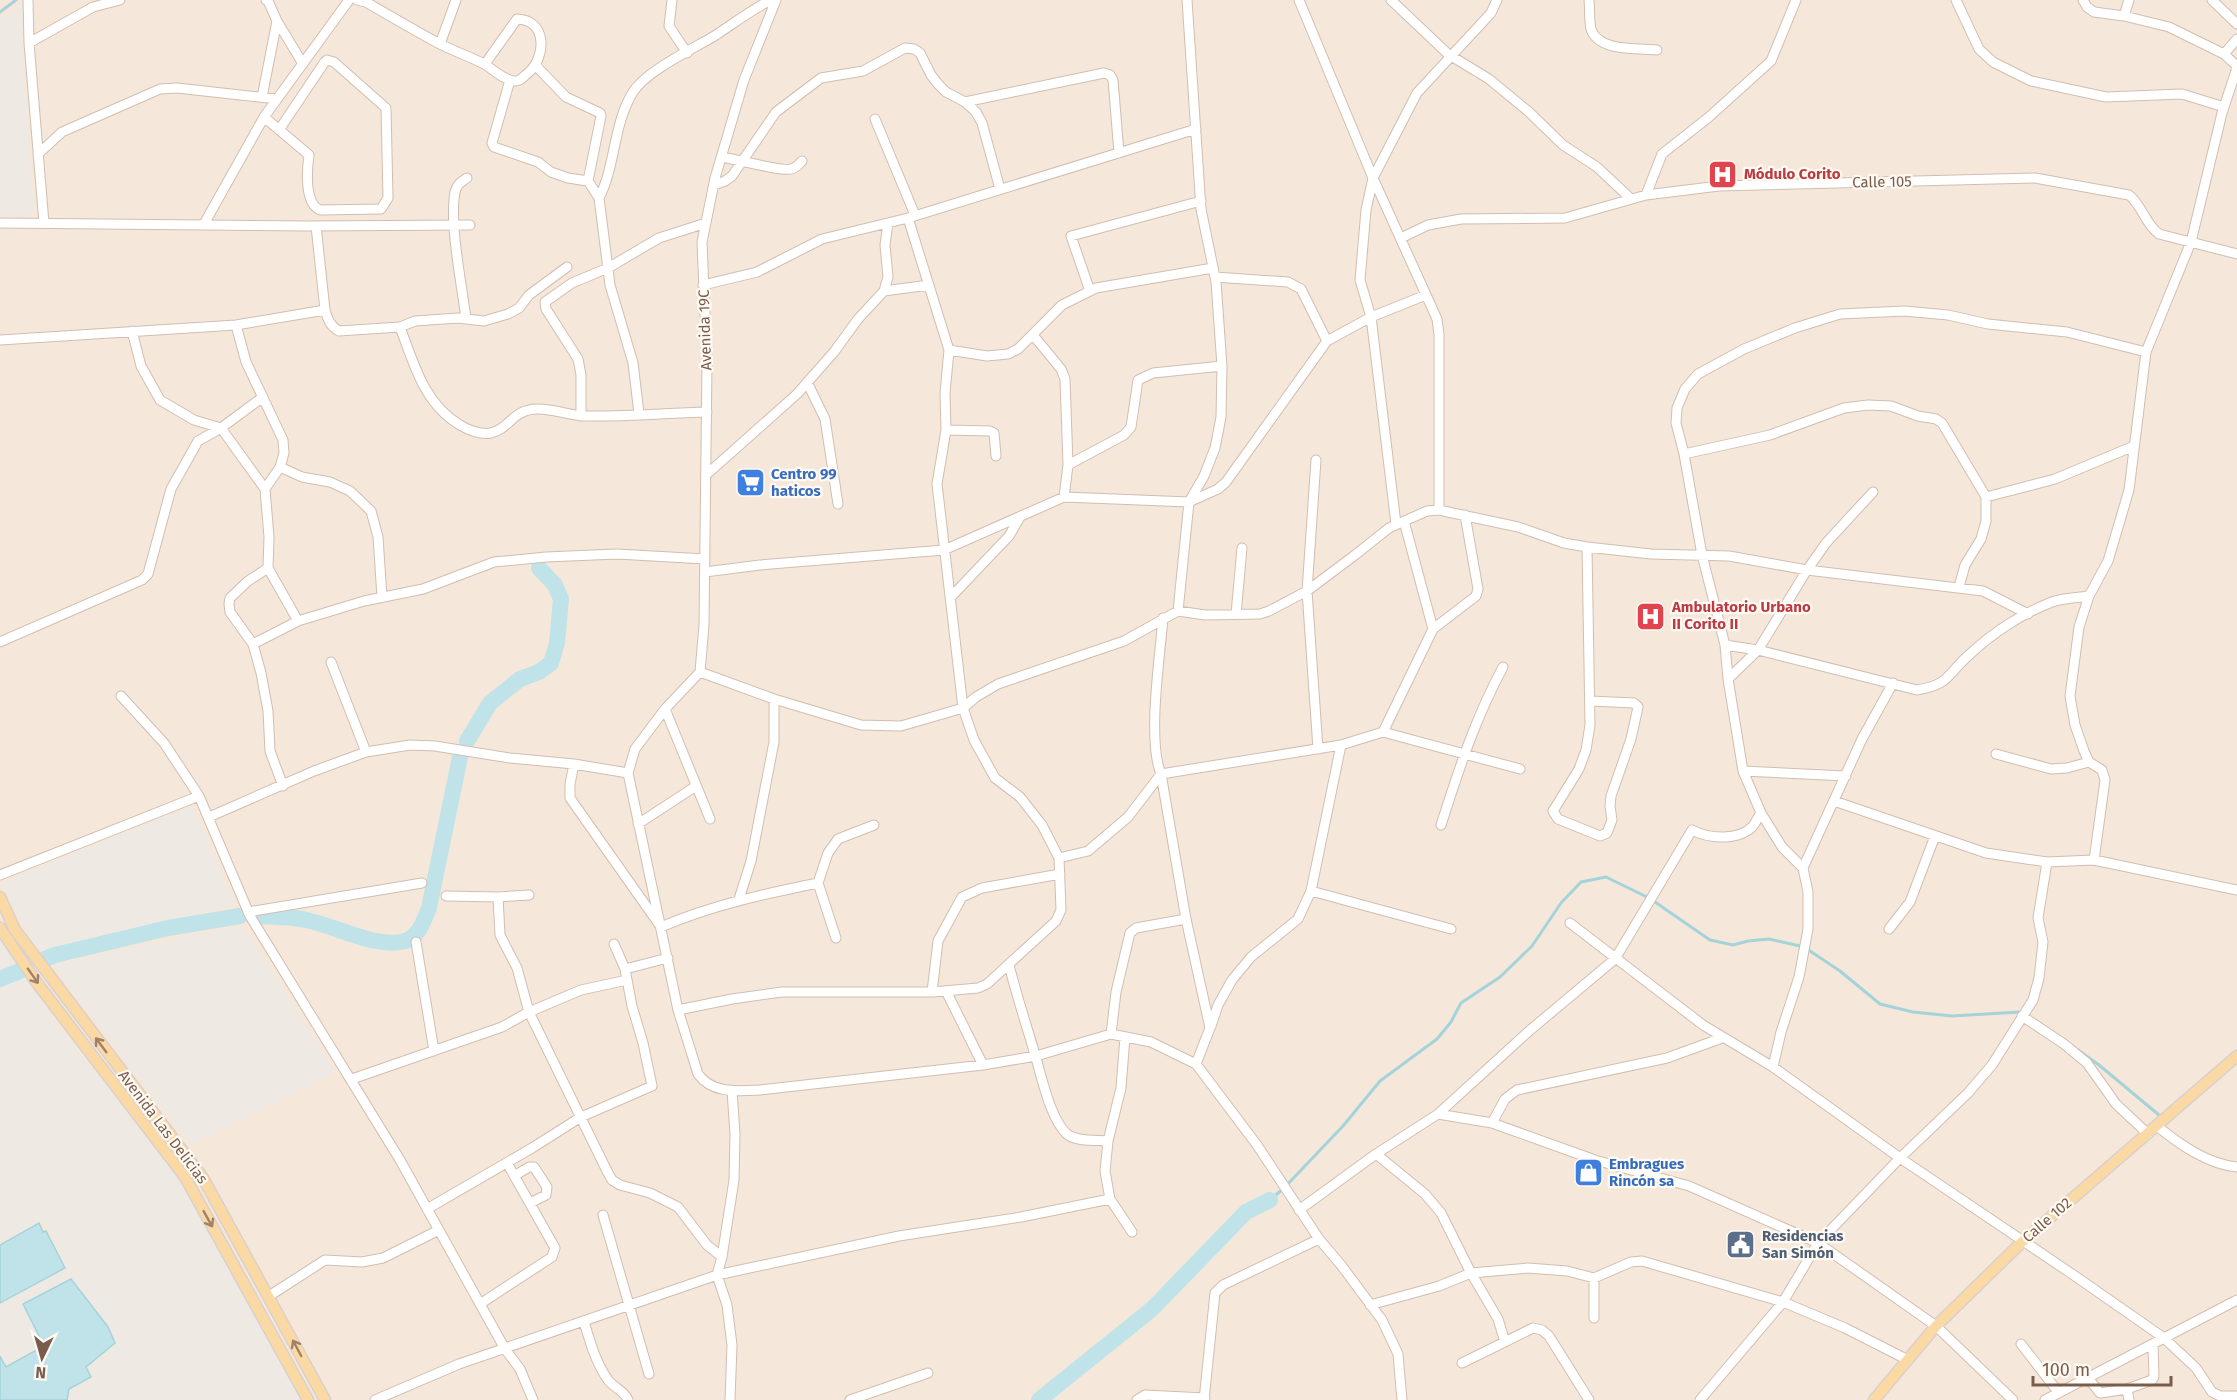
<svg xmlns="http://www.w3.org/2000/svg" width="2237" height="1400" font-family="'Fira Sans',sans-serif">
<rect width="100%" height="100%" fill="#fdf6ec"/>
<path fill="#f5e8da" d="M0,0H2237V1400H67L69,1389L0,1356V1303L65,1268L46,1232L44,1233L39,1223L0,1245Z"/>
<path fill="#efe9e4" d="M27,1L21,25L34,216L0,215V20Z
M192,806L235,905L43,952L23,925L2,882Z
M241,925L336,1072L190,1145L52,964Z
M0,938L18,965L0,973Z
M22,975L65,1035L181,1178L301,1400H71L69,1389L91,1377L89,1365L115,1343L45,1347L6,1367L0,1356V1303L65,1268L51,1232L43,1221L0,1242V986Z"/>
<path fill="#bfe3e8" stroke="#a5d3da" stroke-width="1.5" d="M39,1223L43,1232L46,1231L65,1268L0,1303V1245Z
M71,1279L108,1327L115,1343L86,1367L91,1377L69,1389L67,1400H0V1356L6,1367L44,1346L23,1304Z"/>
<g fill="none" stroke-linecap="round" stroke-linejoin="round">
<path stroke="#a5d3da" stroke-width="3" d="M0,12L16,0
M1655,902L1710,940L1733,945L1748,941L1769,939L1800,946
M1807,949L1840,971L1880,1004L1913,1012L1952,1016L2020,1012
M2078,1050L2099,1065L2159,1115
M1270,1200L1284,1188L1343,1126L1380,1081L1437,1039L1451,1022L1461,1003L1500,977L1532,946L1561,903L1581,882L1606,877L1647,897"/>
<path stroke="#bfe3e8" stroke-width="16" d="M467,741L490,703L520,679L539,672L551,663L557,643L561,599L555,585L539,568
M254,916C273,917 296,916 314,922C339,928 380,949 405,941C419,937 424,920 429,908L460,757
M45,959L55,955L168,928L240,916
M0,979L22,970
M1039,1400L1152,1309L1246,1212L1270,1200"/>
<defs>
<path id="minor" d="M28,0L29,43L44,223
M266,0L268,1L277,21L303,64
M357,0L366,2C390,16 414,30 438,43C453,51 469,56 484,64C493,69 506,82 516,81C521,81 524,76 528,73C546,58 548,20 517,19L485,64
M672,0L669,26L687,53
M1299,0L1373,178L1437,319L1439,335V510
M1391,0L1448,54L1489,79L1529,112L1563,145L1597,167L1630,198
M1589,0C1590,9 1589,21 1591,29C1598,52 1638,48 1657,50
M1956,0L1979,49L1993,62L2031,81L2106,97L2182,94L2224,107
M2083,0L2087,7L2094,12L2124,16L2169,27L2224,54L2237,66
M2212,0L2237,24
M2124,16L2129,0
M29,43L93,7L120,0
M440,44L456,0
M2224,54L2237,39
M536,66L566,97L600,113L601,116L588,181L599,198
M2237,68L2222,113L2191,242L2146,352L2129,490L2116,534L2108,561L2089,596L2079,627L2070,696L2075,725L2084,751L2089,762L2102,770L2105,780L2094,860L2237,890
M510,80L492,143L494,147L538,162L551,172L568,178L588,181
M262,97L277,21
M965,102L1104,73L1110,75L1113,80L1119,153
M264,117L309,155C307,169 304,203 320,210L381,209L388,198L386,108L334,62L327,60L324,63L279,130
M875,119L915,215
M38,154L62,132L160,89L177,88L277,99
M722,157C734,159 784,172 791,169C796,168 799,164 802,161
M714,185L725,181L732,176L776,112L821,78L863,71L905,48L914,49L920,53L931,75L938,84L946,92L965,102L976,112L982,123L1000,189
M1646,195L1662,154L1709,117L1771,61L1796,0
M0,223L307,226L470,225
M204,224L264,117L349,0
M316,226L325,310C328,320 330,326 339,331L400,327C414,364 424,404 460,425C468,430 481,435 491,433C510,429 512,409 538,409C554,409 568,415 583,416C624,417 666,413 707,412
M1401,238L1428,225L1461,219L1565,218L1646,195L1719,186L2035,178L2129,195C2142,205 2145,224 2159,234L2237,254
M1215,277L1288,282L1301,289L1327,341
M703,285L757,272L822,239L908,218L1196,129
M884,291L929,285
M1090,291L1071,236L1201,201
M466,319C462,285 449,224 455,192C457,184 461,182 467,178
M236,325L246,362L283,440L284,453L280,467L265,489L269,537L268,568L298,621
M400,327L415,321L458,318L484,321L508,314L519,308L529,295L567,267
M132,331L141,366L160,400L194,420L221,428L265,489
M1033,335L1061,369L1065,379L1068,465L1064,497
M0,340L236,325L325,310
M949,350L987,356L1008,354L1018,349L1062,305L1096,288L1213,268
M807,382L825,419L838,504
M639,414L633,363L610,285L599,198C616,165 613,124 633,92C646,71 693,49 716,35C734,23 751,10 771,0
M581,416V375L578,359L546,309L545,302L572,283L608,268L659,238L706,223
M946,430L990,431L994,433L996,456
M1684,454L1770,435L1844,408L1868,405L1891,406L1918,416L1936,419L1942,423L1986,497V521L1981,539L1965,565L1959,587
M1316,460L1307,591L1318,749
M1068,465L1124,435L1131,427L1138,380L1153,373L1222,366
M280,467L302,477L330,482L350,491L371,511L378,537L382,597
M706,475L797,394L834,352L858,319L884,291L888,277L885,245L888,223
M1986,497L2055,479L2134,446
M1404,521L1433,629
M1396,524L1371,317L1360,280L1366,210L1373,178L1417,93L1491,13L1497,0
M1587,547L1590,725L1586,750L1579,769L1553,811L1558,819L1600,836L1607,833L1612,820L1610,806L1611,796L1631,739L1638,707L1634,703L1591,701
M268,568L248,581L230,598L229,604L230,612L253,644L261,673L268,711L270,751L283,786
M705,572L760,565L944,550L1064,497L1189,502L1218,489L1226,482L1327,341L1371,317L1426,295
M950,598L1009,536L1020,517
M1178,611L1189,502L1204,476L1215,448L1221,417L1222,366L1216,282L1201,209L1187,0
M1236,614L1242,548
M1163,618C1160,657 1147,740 1161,774L1186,919L1210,1028L1196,1064
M0,642L142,580L148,574L171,489L198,441L221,428L263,397
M253,644L298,621L364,601L423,589L494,562L546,557L617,554L705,559
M1725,645L1758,650L1917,690C1951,684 1946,675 1969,655C1992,633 2023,613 2052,602C2063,598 2077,598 2089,596
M331,662L366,752
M700,672L774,699L861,725L901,726L963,708L976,697L998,684L1124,641L1178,611L1205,615L1260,614L1269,611L1307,591L1355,555L1389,528L1427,511L1439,510L1518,527L1564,543L1587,547L1651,554L1729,556L1807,570L1983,591L2028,614
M700,672L665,709L635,749L628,773L678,1010L698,1074C712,1094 738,1091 760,1090L983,1065L1036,1056L1111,1034L1151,1042L1196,1064L1257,1145L1319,1239L1341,1265L1382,1320L1398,1354L1402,1400
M700,672L704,625L707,364L702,242L715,178L744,80L776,0
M1728,679L1758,650L1807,570L1826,543L1873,492
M121,696L164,743L199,796L250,916L400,1160L505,1349L520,1369L533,1400
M665,709L710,819
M1383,732L1520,769
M1996,754L2051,769L2067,768L2089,762
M574,764L570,784V798L661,927C712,905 764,894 818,883
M1743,771L1846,776
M1834,801L1986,853L2047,862L2094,860
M209,817L314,771L366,752L410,745L435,746L510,758L574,764L628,773
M638,824L696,786
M1441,825C1459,769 1475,719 1503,667
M1059,858L1088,851L1128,817L1161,774L1341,745L1383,732L1433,629L1476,596L1478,589L1465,515
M1803,868L1782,847L1761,813L1743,771L1728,679L1725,645L1702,555L1684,454L1676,423L1677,408L1685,389L1698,374L1744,349L1795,328L1840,314L1904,311L1948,315L1988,324L2067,332L2146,352
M0,875L199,796
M1311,891L1451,929
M529,895L498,897L500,935L517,968L529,1012L607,1171L612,1180L620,1185L650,1193L678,1207L707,1245L722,1257
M446,896L498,897
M739,899L751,861L774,742V699
M248,912L422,883
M1570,923L1703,1025L1773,1067L1900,1158L2075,1276L2164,1338L2196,1368L2212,1392L2220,1396H2237
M1889,929L1910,902L1935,836
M836,938L818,883L828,853L838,839L874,825
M416,942L434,1051
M1009,965C1017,997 1027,1027 1036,1058C1042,1079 1051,1120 1067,1134C1076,1142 1097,1140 1108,1141
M625,969L668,958
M946,991L983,1065
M932,992L938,941L962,897L982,888L1060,874
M678,1010L732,999L782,992H932L978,988L987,984L1056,921L1061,910L1059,858L1042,825L1020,797L995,778L974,740L963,708L937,484L946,430L945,393L949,350L908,218
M2022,1016L2064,1044L2087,1063L2116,1104L2148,1134
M1211,1026L1218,1005L1232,980L1251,957L1298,919L1311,891L1341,745
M1111,1034L1116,992L1130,933L1136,928L1186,919
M1125,1037L1121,1088L1108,1141L1105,1171L1110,1199L1132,1232
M1773,1067L1781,1032L1799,977L1808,929V892L1803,868L1862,739L1893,683
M352,1079L502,1027L529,1012L581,990L627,980
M1438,1114L1492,1123L1505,1099L1517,1090L1667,1058L1722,1038
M1492,1123L1595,1160L1689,1186L1818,1243L1936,1326L2013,1400
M2157,1126C2179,1144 2207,1164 2237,1167
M1376,1154L1425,1194L1441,1213L1471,1273L1498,1319L1505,1342
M514,1176L529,1167H534L547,1187L546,1195L530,1203
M427,1209L532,1148L581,1117L652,1086L643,1043L632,1006L625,969L614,944
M1299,1210L1376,1154L1438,1114L1529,1031L1615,959L1692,830C1709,839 1739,841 1753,826C1756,822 1758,817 1761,813
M603,1215L649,1374
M1594,1278V1318
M269,1296L325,1260L362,1262L383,1258L439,1230
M480,1304L552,1257L555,1248L507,1163
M1370,1305L1439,1286L1471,1273L1528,1268L1567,1271L1594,1278L1631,1262L1642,1261L1783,1302L1845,1328L1908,1360
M584,1322C590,1342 596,1363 608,1380C614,1388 625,1391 628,1400
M2021,1344L2059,1393
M1462,1363L1533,1328L1542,1330L1549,1336L1589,1400
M2088,1378L2100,1393L2127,1389L2129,1400
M2127,1389L2152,1380L2154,1377L2153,1344
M375,1400L459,1364L717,1275L899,1236L1021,1217L1110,1199
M730,1400L732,1345L727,1305L717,1275L722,1257L734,1180L735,1134L732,1091
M850,1400L928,1373
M1137,1400L1145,1395L1205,1398
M1204,1400L1215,1293L1223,1285L1319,1239
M1700,1400L1783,1302L1818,1243L1900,1158L1968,1093L1992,1065L2033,1000L2039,978L2043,942L2038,918L2047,862
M2045,1400L2237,1300"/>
<path id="major" d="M0,897L15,930L203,1178L325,1400
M0,928L37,983L185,1177L308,1400
M1874,1400L1936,1326L2022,1242L2237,1056"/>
</defs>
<use href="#minor" stroke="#d1beb0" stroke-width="11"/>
<use href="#major" stroke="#dad1cd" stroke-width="13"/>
<use href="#minor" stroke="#fff" stroke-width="9"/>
<use href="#major" stroke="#fbd9a5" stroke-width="10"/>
</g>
<defs><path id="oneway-shaft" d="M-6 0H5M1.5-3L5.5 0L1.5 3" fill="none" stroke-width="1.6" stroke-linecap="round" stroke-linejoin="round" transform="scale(1.5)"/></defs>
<g stroke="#a18267">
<use href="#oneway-shaft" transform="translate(33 976) rotate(55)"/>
<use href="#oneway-shaft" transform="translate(101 1045) rotate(-127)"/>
<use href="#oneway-shaft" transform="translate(208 1219) rotate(61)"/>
<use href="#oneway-shaft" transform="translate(297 1348) rotate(-118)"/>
</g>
<defs>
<symbol id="hospital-square" viewBox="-11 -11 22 22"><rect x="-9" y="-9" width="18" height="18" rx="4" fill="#e0444e" stroke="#fffaf3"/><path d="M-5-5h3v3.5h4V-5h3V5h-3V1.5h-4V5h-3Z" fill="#fff"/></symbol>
<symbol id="supermarket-square" viewBox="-11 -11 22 22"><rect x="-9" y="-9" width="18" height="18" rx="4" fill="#3f7fe0" stroke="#fffaf3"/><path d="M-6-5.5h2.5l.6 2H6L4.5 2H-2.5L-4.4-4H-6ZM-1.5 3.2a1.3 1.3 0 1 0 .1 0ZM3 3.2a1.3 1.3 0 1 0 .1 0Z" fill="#fff"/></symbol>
<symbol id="shop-square" viewBox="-11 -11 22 22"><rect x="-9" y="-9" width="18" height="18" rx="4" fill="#3f7fe0" stroke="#fffaf3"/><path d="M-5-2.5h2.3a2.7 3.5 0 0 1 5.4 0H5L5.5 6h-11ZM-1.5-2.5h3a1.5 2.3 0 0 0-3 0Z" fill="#fff"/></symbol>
<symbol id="civic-square" viewBox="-11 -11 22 22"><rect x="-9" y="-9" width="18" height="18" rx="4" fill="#5c6f8a" stroke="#fffaf3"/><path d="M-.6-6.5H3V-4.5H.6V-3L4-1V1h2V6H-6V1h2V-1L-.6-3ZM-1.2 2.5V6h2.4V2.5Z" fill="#fff"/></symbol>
</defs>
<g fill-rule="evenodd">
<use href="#hospital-square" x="1706" y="158" width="33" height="33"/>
<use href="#supermarket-square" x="734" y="466" width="33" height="33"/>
<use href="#hospital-square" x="1634" y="600" width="33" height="33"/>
<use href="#shop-square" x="1572" y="1156" width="33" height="33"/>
<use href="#civic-square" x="1724" y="1228" width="33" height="33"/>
</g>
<g text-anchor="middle" stroke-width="4.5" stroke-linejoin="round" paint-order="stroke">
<g font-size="15" font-weight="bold" fill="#be3a42" stroke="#fffaf3" text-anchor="start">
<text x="1744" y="179">Módulo Corito</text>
<text x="1672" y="612">Ambulatorio Urbano<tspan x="1672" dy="17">II Corito II</tspan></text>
</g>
<g font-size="15" fill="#7a5c4d" stroke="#fffaf3">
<text transform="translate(1882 182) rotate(-1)" y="5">Calle 105</text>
<text transform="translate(705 330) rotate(-92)" y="5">Avenida 19C</text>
<text transform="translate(163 1127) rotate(53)" y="5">Avenida Las Delicias</text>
<text transform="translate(2047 1220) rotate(-41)" y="5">Calle 102</text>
</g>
<g font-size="15" font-weight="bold" fill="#366cbe" stroke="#fffaf3" text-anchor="start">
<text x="771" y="479">Centro 99<tspan x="771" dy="17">haticos</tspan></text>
<text x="1609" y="1169">Embragues<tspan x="1609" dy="17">Rincón sa</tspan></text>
</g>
<g font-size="15" font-weight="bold" fill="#4e5e75" stroke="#fffaf3" text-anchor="start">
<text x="1762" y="1241">Residencias<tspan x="1762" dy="17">San Simón</tspan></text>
</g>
</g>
<g transform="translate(42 1358) rotate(185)" stroke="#fffaf3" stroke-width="4.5" paint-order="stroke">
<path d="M0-4.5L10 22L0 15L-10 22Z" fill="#7a5c4d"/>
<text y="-9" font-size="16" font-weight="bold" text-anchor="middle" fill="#7a5c4d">N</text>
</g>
<path d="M2033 1376v9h138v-9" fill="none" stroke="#7a5c4d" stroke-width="3"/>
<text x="2042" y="1376" font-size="18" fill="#7a5c4d" stroke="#fffaf3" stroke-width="4.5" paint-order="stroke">100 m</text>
</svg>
